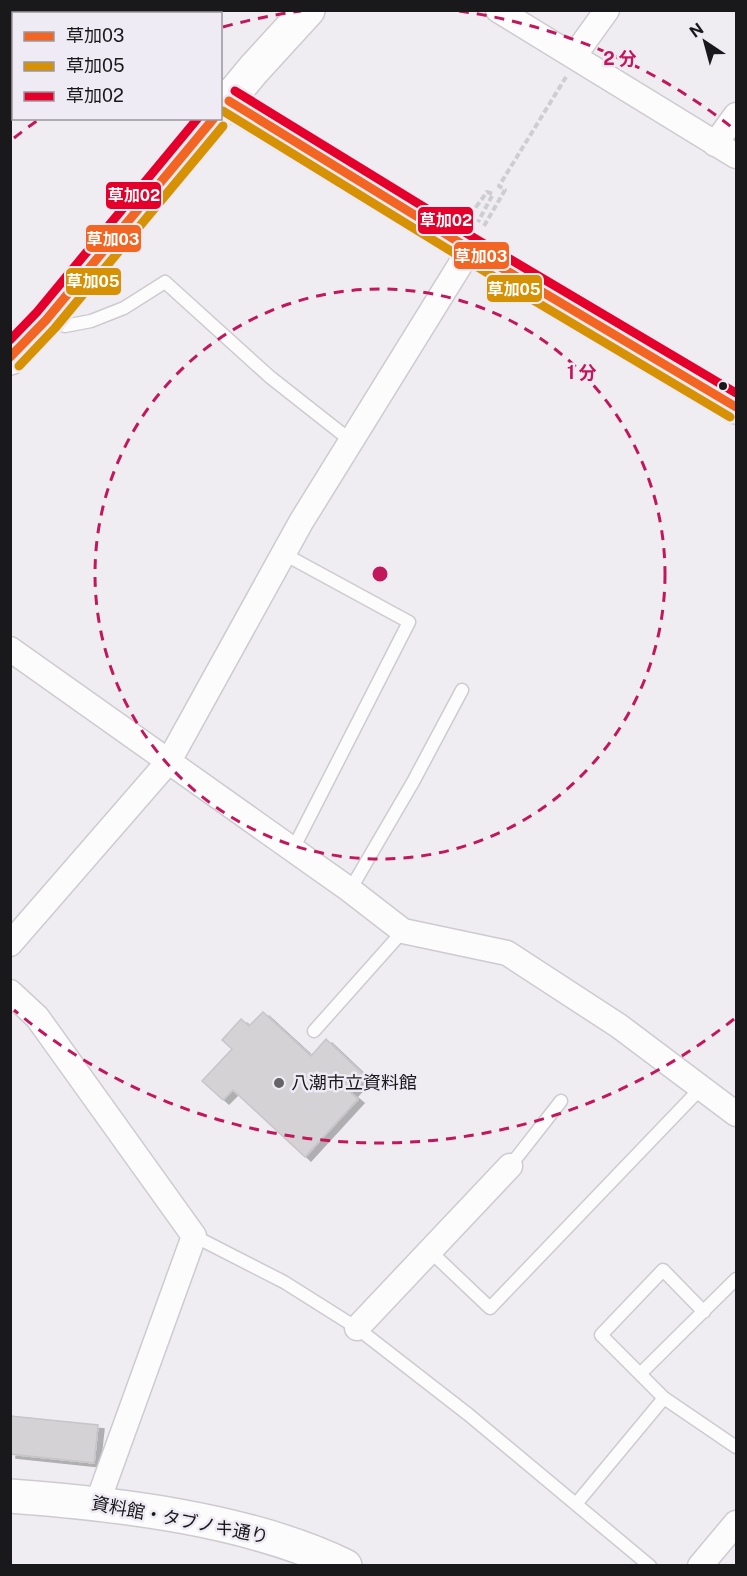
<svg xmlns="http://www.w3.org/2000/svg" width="747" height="1576" font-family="'Public Sans','Noto Sans JP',sans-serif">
<defs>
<filter id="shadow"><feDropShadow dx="6" dy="4" stdDeviation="0" flood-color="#0004"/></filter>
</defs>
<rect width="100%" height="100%" fill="#efedf2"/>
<path fill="#d4d2d5" stroke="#c7c5c9" stroke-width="1.5" filter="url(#shadow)" d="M263,1012L311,1056L326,1039L366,1077L351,1093L358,1099L305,1157L233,1090L223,1100L202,1081L232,1049L222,1040L241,1019L249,1026Z
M10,1416L98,1425L94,1463L10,1454Z"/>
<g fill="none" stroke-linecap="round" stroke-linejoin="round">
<defs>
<path id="lane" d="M47,320L65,326L91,321L124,308L165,282L270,377L350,440
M284,554L409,622L292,851
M350,890L413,782L462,690
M314,1031L403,931
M510,1166L561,1101
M194,1236L284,1282L357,1328L469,1415L650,1566
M431,1252L490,1308L701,1088
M640,1374L736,1279
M664,1398L601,1335L663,1270L704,1312
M576,1504L664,1398L736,1447"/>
<path id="street" d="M498,10L736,156
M574,56L607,10
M715,144L736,115
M10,649L350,890L403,931L507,953L619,1026L736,1114
M10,944L169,761L301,522L470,249
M10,992L37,1017L194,1236L97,1504
M357,1328L510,1166
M700,1566L736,1523"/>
<path id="secondary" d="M77,10L82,14
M220,96L470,249L736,407
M220,110L254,69L308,10
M10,358L46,320L214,118
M10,1496C118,1504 248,1519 345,1566"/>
</defs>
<use href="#lane" stroke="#cdcbcf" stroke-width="15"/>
<use href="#street" stroke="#cdcbcf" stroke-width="27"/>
<use href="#secondary" stroke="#cdcbcf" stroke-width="36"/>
<path stroke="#cecdcf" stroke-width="4" stroke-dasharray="6 3" stroke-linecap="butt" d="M476,207L487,192L493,194L478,222
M484,226L505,190L499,186L566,77"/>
<use href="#lane" stroke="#fdfcfd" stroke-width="12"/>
<use href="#street" stroke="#fdfcfd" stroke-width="24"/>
<use href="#secondary" stroke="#fdfcfd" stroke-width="33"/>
<path stroke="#cecdcf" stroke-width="4" stroke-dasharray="6 3" stroke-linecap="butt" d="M446,253L476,207"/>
<defs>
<path id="bus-1" d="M229,101L470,249L736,407
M10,357L46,320L214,118"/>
<path id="bus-2" d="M223,111L464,259L730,417
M19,366L55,328L223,126"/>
<path id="bus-3" d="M235,91L476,239L736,393
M10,340L37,312L198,118"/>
</defs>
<use href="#bus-1" stroke="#efebf4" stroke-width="14"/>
<use href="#bus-2" stroke="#efebf4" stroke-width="14"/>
<use href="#bus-3" stroke="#efebf4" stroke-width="14"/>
<use href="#bus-1" stroke="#f26522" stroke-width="9"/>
<use href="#bus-2" stroke="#d69104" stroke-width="9"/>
<use href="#bus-3" stroke="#e4002b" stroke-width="9"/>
</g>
<g fill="none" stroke="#c2185b" stroke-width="3" stroke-dasharray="10 8">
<circle cx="380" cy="574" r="285"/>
<path d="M734 1019A569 569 0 0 1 14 1010M14 138A569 569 0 0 1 38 120M223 27A569 569 0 0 1 301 11M459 11A569 569 0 0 1 734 129"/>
</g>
<circle fill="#19181b" stroke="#efebf4" stroke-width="2" cx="723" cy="386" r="5"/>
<circle fill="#646366" stroke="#efebf4" stroke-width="2" cx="279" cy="1083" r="6"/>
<g text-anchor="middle" stroke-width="5" stroke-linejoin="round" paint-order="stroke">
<g font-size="18" fill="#19181b" stroke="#efebf4" text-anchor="start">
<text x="291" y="1089">八潮市立資料館</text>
</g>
<g font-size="18" fill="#19181b" stroke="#efebf4">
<text transform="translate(180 1520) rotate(11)" y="6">資料館・タブノキ通り</text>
</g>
</g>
<circle cx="380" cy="574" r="9" fill="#c2185b" stroke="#efebf4" stroke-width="3"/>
<g font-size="18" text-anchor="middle" font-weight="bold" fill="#c2185b" stroke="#efebf4" stroke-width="5" stroke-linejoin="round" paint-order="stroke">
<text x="620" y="65">2 分</text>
<text x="582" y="379">1 分</text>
</g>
<g stroke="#efebf4" stroke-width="2">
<rect x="105" y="181" width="57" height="29" rx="6" fill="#e4002b"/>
<rect x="417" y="206" width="57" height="29" rx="6" fill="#e4002b"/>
<rect x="85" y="224" width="57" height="29" rx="6" fill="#f26522"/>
<rect x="453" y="241" width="57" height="29" rx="6" fill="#f26522"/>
<rect x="65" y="267" width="57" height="29" rx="6" fill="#d69104"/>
<rect x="486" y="274" width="57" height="29" rx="6" fill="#d69104"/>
</g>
<g font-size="16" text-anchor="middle" font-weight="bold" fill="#fff">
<text x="134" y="201">草加02</text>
<text x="446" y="226">草加02</text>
<text x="113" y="245">草加03</text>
<text x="481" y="262">草加03</text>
<text x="93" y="287">草加05</text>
<text x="514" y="295">草加05</text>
</g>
<rect width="747" height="1576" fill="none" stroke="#19181b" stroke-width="24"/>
<rect x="12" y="12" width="210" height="108" fill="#efebf4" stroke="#99979d" stroke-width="1.5"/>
<rect x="24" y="32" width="30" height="9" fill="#f26522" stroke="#99979d" stroke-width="1.5"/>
<text x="66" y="42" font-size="18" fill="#19181b">草加03</text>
<rect x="24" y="62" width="30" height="9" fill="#d69104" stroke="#99979d" stroke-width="1.5"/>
<text x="66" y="72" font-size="18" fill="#19181b">草加05</text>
<rect x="24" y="92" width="30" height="9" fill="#e4002b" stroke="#99979d" stroke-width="1.5"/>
<text x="66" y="102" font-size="18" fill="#19181b">草加02</text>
<g transform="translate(705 42) rotate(324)" stroke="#efebf4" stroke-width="4.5" paint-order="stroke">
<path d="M0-4.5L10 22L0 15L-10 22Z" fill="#19181b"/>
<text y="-9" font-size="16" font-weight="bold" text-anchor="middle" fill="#19181b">N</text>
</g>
</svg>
